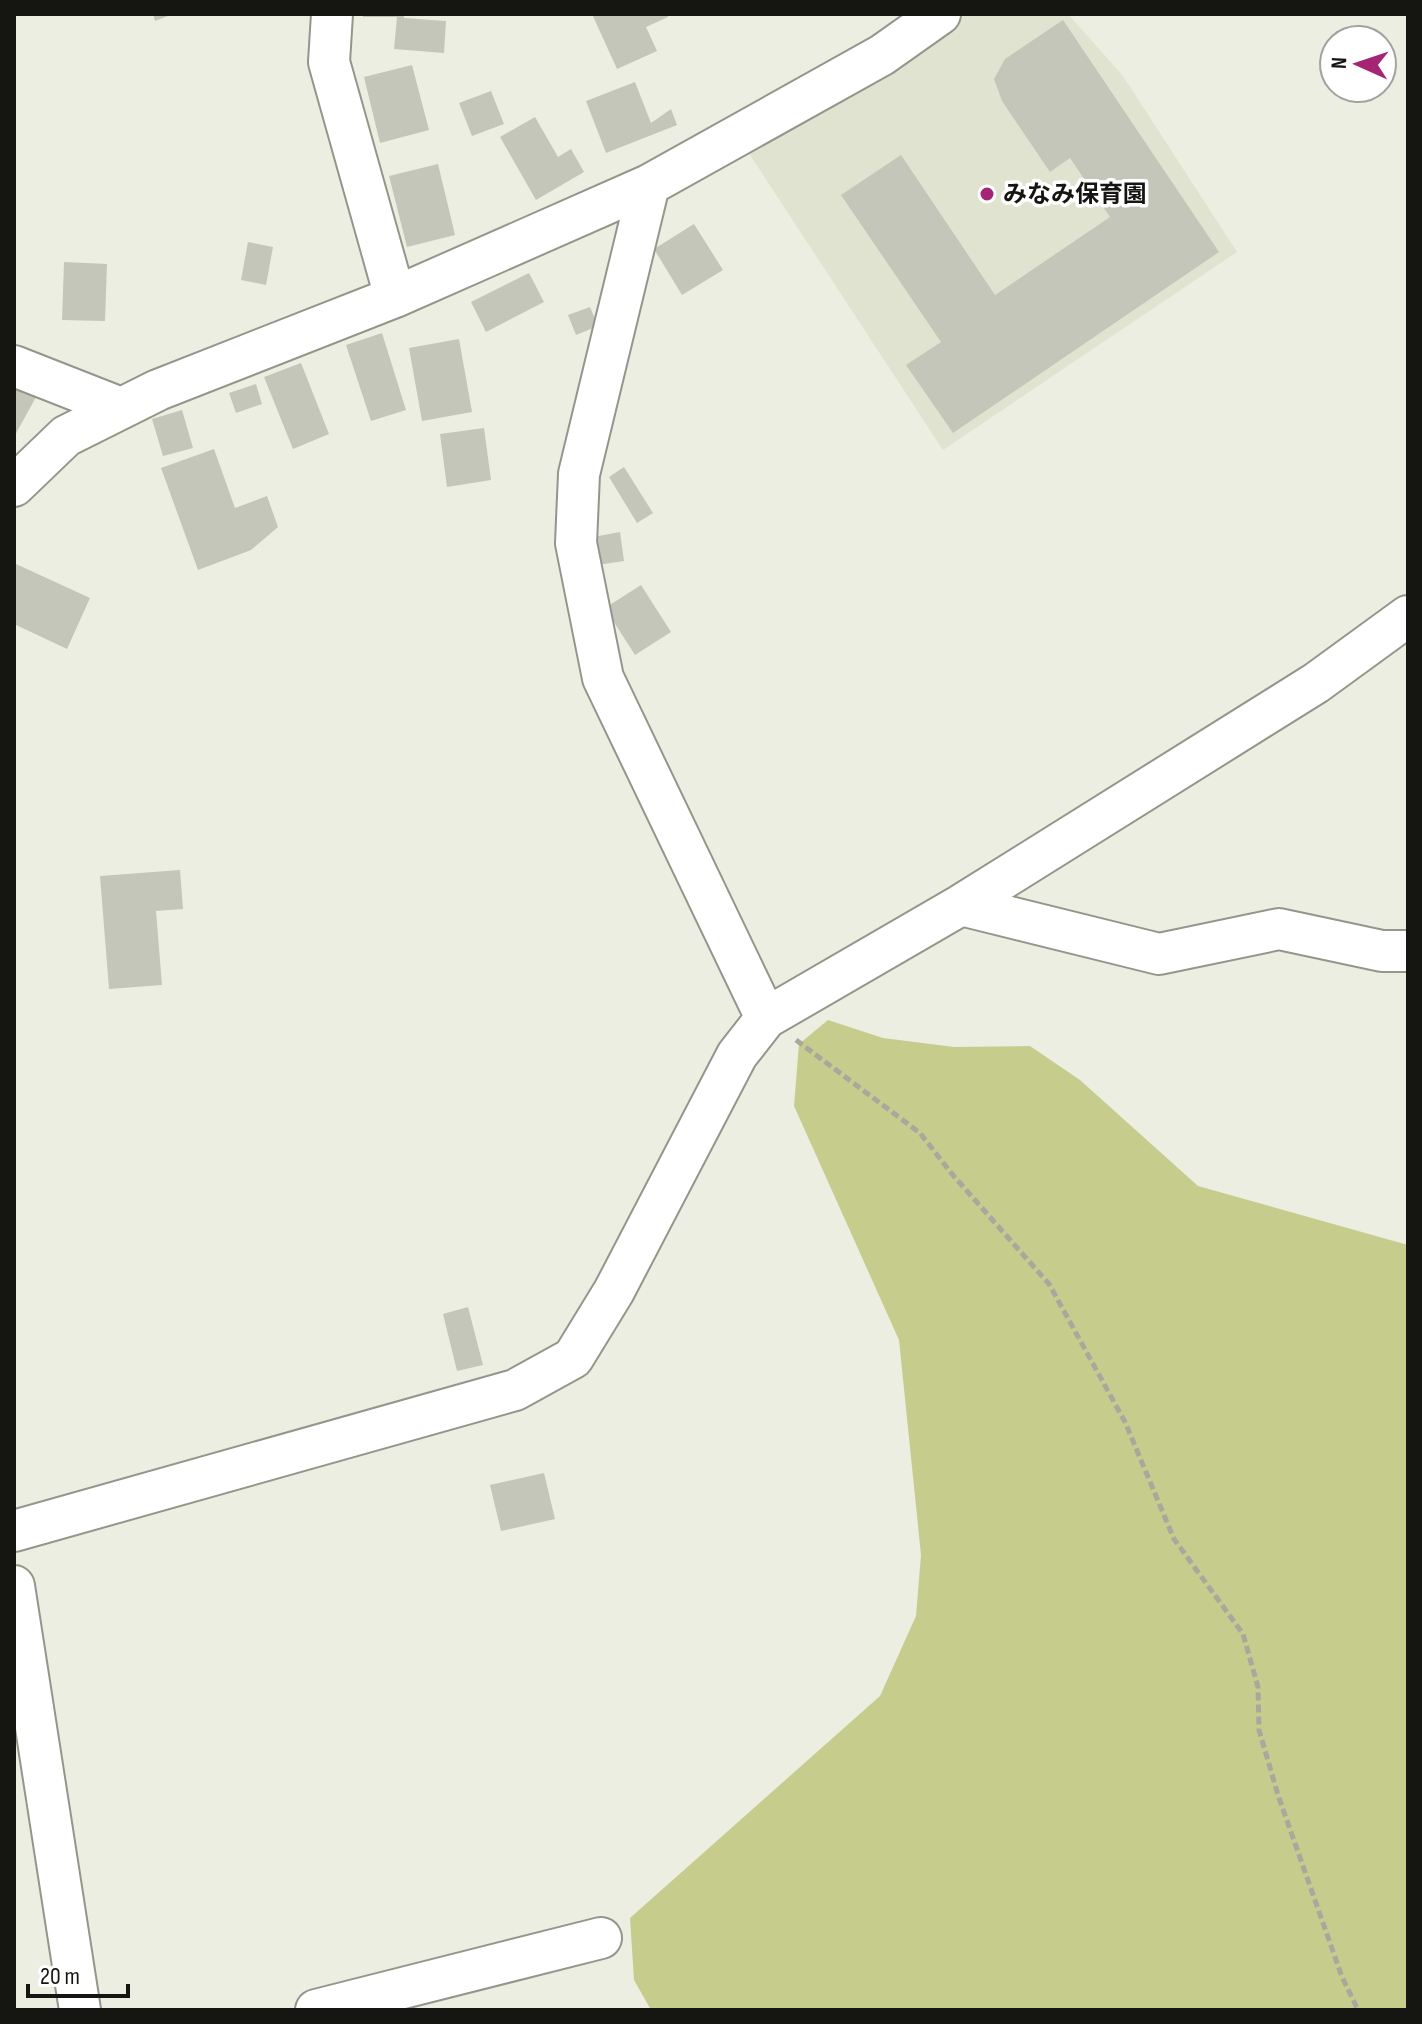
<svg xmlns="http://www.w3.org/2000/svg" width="1422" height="2024" font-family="'Sofia Sans Condensed','Noto Sans JP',sans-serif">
<rect width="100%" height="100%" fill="#eceee1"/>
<path fill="#e0e3cf" d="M940,14H1068L1123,76L1237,252L943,450L737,135Z"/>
<path fill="#c6cd8c" d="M828,1020L883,1038L954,1047L1030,1046L1080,1080L1198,1186L1408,1245V2010H651L634,1980L630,1918L880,1696L916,1616L921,1555L899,1340L794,1106L799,1044Z"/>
<path fill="#c4c6ba" d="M153,14H173L155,21Z
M363,14H404V18L446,21L444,53L394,49L397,17H363Z
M592,14H667L668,17L646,27L657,51L617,69Z
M1063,20L1219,252L953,433L906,365L941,342L841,195L901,155L995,295L1110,217L1070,158L1050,172L1002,101L994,79L1005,59Z
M412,65L429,130L380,143L364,77Z
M635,82L651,123L671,109L677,125L606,153L586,101Z
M491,91L504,124L472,136L459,103Z
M535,117L558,157L571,149L584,172L536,200L500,137Z
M438,164L455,235L407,247L389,176Z
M694,224L723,270L682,295L654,249Z
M248,242L273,247L266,285L241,280Z
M64,262L107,264L105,321L62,320Z
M529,273L544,302L486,332L471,302Z
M590,307L598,326L576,335L568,315Z
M382,333L406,410L371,421L346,345Z
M459,339L472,412L422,421L409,348Z
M301,363L329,434L293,449L264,377Z
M256,384L262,404L236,413L229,393Z
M14,385L36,397L14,437Z
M182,410L193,448L163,456L152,419Z
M484,428L491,480L447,487L440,434Z
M214,449L235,508L267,496L278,527L251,550L198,570L161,468Z
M624,467L653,513L637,523L609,477Z
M620,532L624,561L598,565L593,537Z
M16,564L90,598L67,649L14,624Z
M641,585L671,632L635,655L605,608Z
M180,870L183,909L156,911L162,985L109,989L100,876Z
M468,1307L483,1365L457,1371L443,1314Z
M544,1473L555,1519L501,1531L490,1485Z"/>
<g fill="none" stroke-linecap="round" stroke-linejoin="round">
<defs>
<path id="minor" d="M332,14L329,62L395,297
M649,185L579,474L576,543L603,678L766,1018
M14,366L121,408
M14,486L66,436L158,390L395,297L649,185L882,55L940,14
M961,905L1159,954L1279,929L1382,951H1408
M14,1531L515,1390L573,1358L614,1291L737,1055L766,1018L961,905L1316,683L1408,616
M14,1586L80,2010
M316,2010L601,1938"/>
</defs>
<use href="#minor" stroke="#94968b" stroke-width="44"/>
<path stroke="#a7a89e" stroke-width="5" stroke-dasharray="8 4" stroke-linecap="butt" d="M796,1040L920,1133L952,1174L1049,1284L1125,1422L1174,1539L1243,1634L1258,1687L1259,1730L1278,1795L1342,1977L1358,2010"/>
<use href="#minor" stroke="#fff" stroke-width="40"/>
</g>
<circle fill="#a52473" stroke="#fff" stroke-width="3" cx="987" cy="194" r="8"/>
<g text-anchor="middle" stroke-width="7" stroke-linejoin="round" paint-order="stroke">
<g font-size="24" font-weight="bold" fill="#151611" stroke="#fff" text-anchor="start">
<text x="1003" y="202">みなみ保育園</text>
</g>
</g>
<rect width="1422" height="2024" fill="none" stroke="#151611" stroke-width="32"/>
<g transform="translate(1358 64) rotate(273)"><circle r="38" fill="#ffffff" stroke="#a1a2a0" stroke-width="2"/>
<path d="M0-6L14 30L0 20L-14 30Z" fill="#a52473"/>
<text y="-12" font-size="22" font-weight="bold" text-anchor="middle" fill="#151611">N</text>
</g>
<path d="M28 1984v12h100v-12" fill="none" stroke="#151611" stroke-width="4"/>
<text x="40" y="1984" font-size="24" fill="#151611" stroke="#ffffff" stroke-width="6" paint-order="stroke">20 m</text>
</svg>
